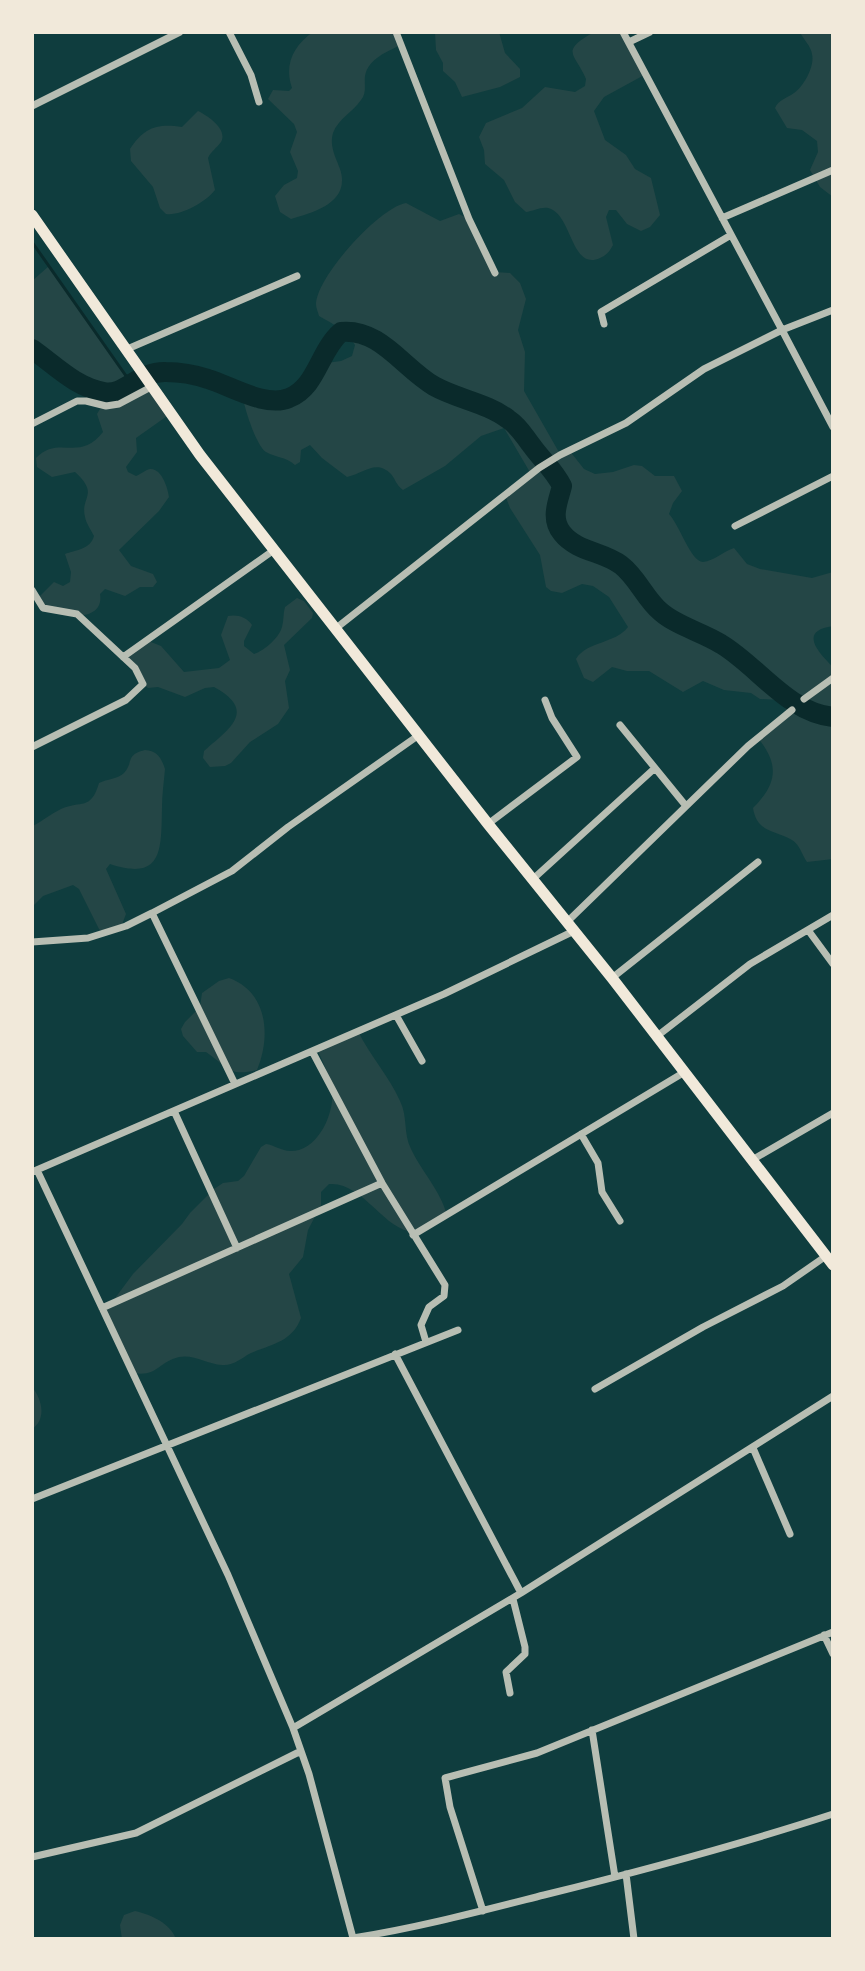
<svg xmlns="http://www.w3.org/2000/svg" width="865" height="1971" font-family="Mulish,sans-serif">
<rect width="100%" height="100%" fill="#0f3d3e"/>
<path fill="#244646" d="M313,32H396L401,45C388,51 368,59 365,76C364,85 367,93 361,100C353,112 338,119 333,133C329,146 336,158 340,169C351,202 315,212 291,219L280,212L275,196L284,185L297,178L298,171L290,152L297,132L294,124L268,99L273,90L289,91L292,88C284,65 293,46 313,32Z
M435,32H499L505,53L520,69V77L500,87L462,97L455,82L443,71V63L436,50Z
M594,32H623L646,74L604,97L594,111L605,140L626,155L635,169L651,178L660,215L650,227L641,231L627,224L616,210H609L606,217L613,245C610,251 607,255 600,258C572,271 572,218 551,209C544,205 533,211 526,212L515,202L504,180L485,164L484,150L479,137L486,123L522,108L545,87L575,92L585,86L586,79C575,53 559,52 594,32Z
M800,32H833V197L820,187L810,170L818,152L817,141L802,130L787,128L775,108C779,99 786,99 794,93C804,86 815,66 812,54C811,46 803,39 800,32Z
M198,111C208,116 228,129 221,142C217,148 211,151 208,158L215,190C206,202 181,216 166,214L160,208L153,187L131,161L130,149C144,127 158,123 182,127Z
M406,203L440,221L459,214L469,219L495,272L510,273L520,283L526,299L518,330L525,352L524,391L560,454L569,450L584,469L595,474L613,472L634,465L642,466L655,476H674L682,491L673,503L669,514C679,524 691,562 703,562C714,561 724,551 734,548L747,564L760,569L812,578L833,572V626C798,631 818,652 833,667V859L807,862C802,855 800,845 792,840C775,830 757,833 753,808C778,783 779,764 758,738L788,714L781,700L760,699L751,693L724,690L703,681L683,692L649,671H627L612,667L593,682L584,678L576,659C587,641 615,644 628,627L609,597L593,586L582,584L562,593L551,591L546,587L540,555L510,508L505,495L531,474L504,428L481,436L445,466L403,490C396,485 396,480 391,474C376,459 364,473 347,477L322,458L310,445L301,450L300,462L295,465C284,456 277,458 266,452C257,447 244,408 243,397L247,392C286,407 300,400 319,364L341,361L352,356L355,345C346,330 333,324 319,316C318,312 316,308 316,304C317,276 380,207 406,203Z
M49,266L131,383C103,405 68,381 46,359L32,362V281Z
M151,387L170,414L136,438L137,452L126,467L128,472L136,476C141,474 145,470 150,469C162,468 168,489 169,497L159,511L119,550L131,566L153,574L157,582L153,587H140L125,596L105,589L100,594C105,622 62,619 47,609C43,606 40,602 37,599L54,582L63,586L70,582L71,572L65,554C75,550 90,550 94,536C91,530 86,523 85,517C80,496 100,495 75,472L52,477L37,467L36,458C59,434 79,463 103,432L97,414L100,409Z
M297,598L304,601L313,613L312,618L284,645L290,670L285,681L289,708L278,724L250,742L231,763L225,766L210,767L203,758L204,751C229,729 258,711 214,687L205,688L185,697L158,687L148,688L143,684L123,657L146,640L161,646L184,672L219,668L230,660L221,635L228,616C237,614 247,617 252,625L244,641V646L254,654C264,651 279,638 282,627C284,620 283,613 285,607Z
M145,750C157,751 161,757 165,769C164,781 162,794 162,807C161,848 164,882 110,864L106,869L126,914L121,927L104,933L99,929L79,889L73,885L43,896L32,907L33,826C42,821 51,814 61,809C81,800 91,811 99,783C107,779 118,779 124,773C134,762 125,755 145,750Z
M229,978C268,992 271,1037 257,1070C228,1077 228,1067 206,1052H197L183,1036L181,1029L185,1022L200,1007L202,993L219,981Z
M358,1031C370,1056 389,1076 400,1101C408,1117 403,1133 411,1149C422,1172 440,1190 447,1215C440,1220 429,1229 420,1231C387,1238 365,1181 329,1184L321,1192V1205L308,1230L303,1257L289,1274L301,1318C292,1342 272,1344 251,1353C241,1358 234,1366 222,1365C207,1364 194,1354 179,1357C158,1362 158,1377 133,1373L104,1313L133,1274L182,1224L190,1213L214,1189L223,1183L238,1181L244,1176L261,1147L266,1144C274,1145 282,1151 290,1151C317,1152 335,1114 332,1090C330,1076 323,1062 317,1049Z
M32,1387C42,1399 47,1419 32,1429Z
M135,1911C152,1915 170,1923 176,1939H122L120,1925L124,1915Z"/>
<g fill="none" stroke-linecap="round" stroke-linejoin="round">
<path stroke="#0a2a2b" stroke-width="3" d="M32,242L131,383"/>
<path stroke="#0a2a2b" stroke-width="20" d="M32,349C55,365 75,387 104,392C125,396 138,371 166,372C179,372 196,375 208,379C231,386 266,408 289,398C317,387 319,351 341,332C380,328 403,368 434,386C457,399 487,403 508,419C520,427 524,436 532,446C542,460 554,470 562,486C558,502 550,518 562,533C577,552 602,551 621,565C638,578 645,599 661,612C677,626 702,632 721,644C758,666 787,712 833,717"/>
<path stroke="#b8beb3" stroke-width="7" d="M229,32L251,75L259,102
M396,32L469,219L495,273
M629,42L650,32
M32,106L180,32
M722,218L833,170
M833,310L782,330L833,427
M604,324L601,312L731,235
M125,350L297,276
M32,424L77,401H86L106,406L119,404L151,387
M735,526L833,476
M32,590L43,608L77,614L135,668L143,684L126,700L32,747
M335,629L539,468L560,455L626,423L704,369L782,330L623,32
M123,657L274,550
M804,699L833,678
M620,725L686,806
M488,824L577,757L552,718L545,700
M533,879L655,768
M567,922L748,746L792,710
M808,930L833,964
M32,942L88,938L126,926L152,913
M612,978L758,862
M396,1015L422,1061
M656,1037L750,964L833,915
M312,1051L382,1183L445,1285L444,1296L429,1307L421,1325L426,1342
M235,1084L152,913L232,871L288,827L419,735
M174,1111L237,1248
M581,1134L598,1163L602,1192L620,1221
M752,1160L833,1113
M37,1170L228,1575L293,1728L309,1774L353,1938C417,1928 481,1911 544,1895C641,1871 738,1845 833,1814
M32,1172L444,994L574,931
M413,1235L683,1073
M102,1308L382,1183
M395,1354L521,1593
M595,1389L703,1327L783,1286L826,1256
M753,1448L790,1534
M32,1499L458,1330
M824,1635L833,1654
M510,1693L506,1672L525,1654V1647L513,1599
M293,1728L521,1593L833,1396
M592,1730L615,1877
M32,1857L136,1833L301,1751
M626,1874L634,1939
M483,1911L450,1807L445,1778L537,1753L833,1632"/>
<path stroke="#f1e9da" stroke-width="11" d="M32,215L200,455L488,824L612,978L833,1265"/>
</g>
<rect width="865" height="1971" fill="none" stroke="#f1e9da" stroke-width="68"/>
</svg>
